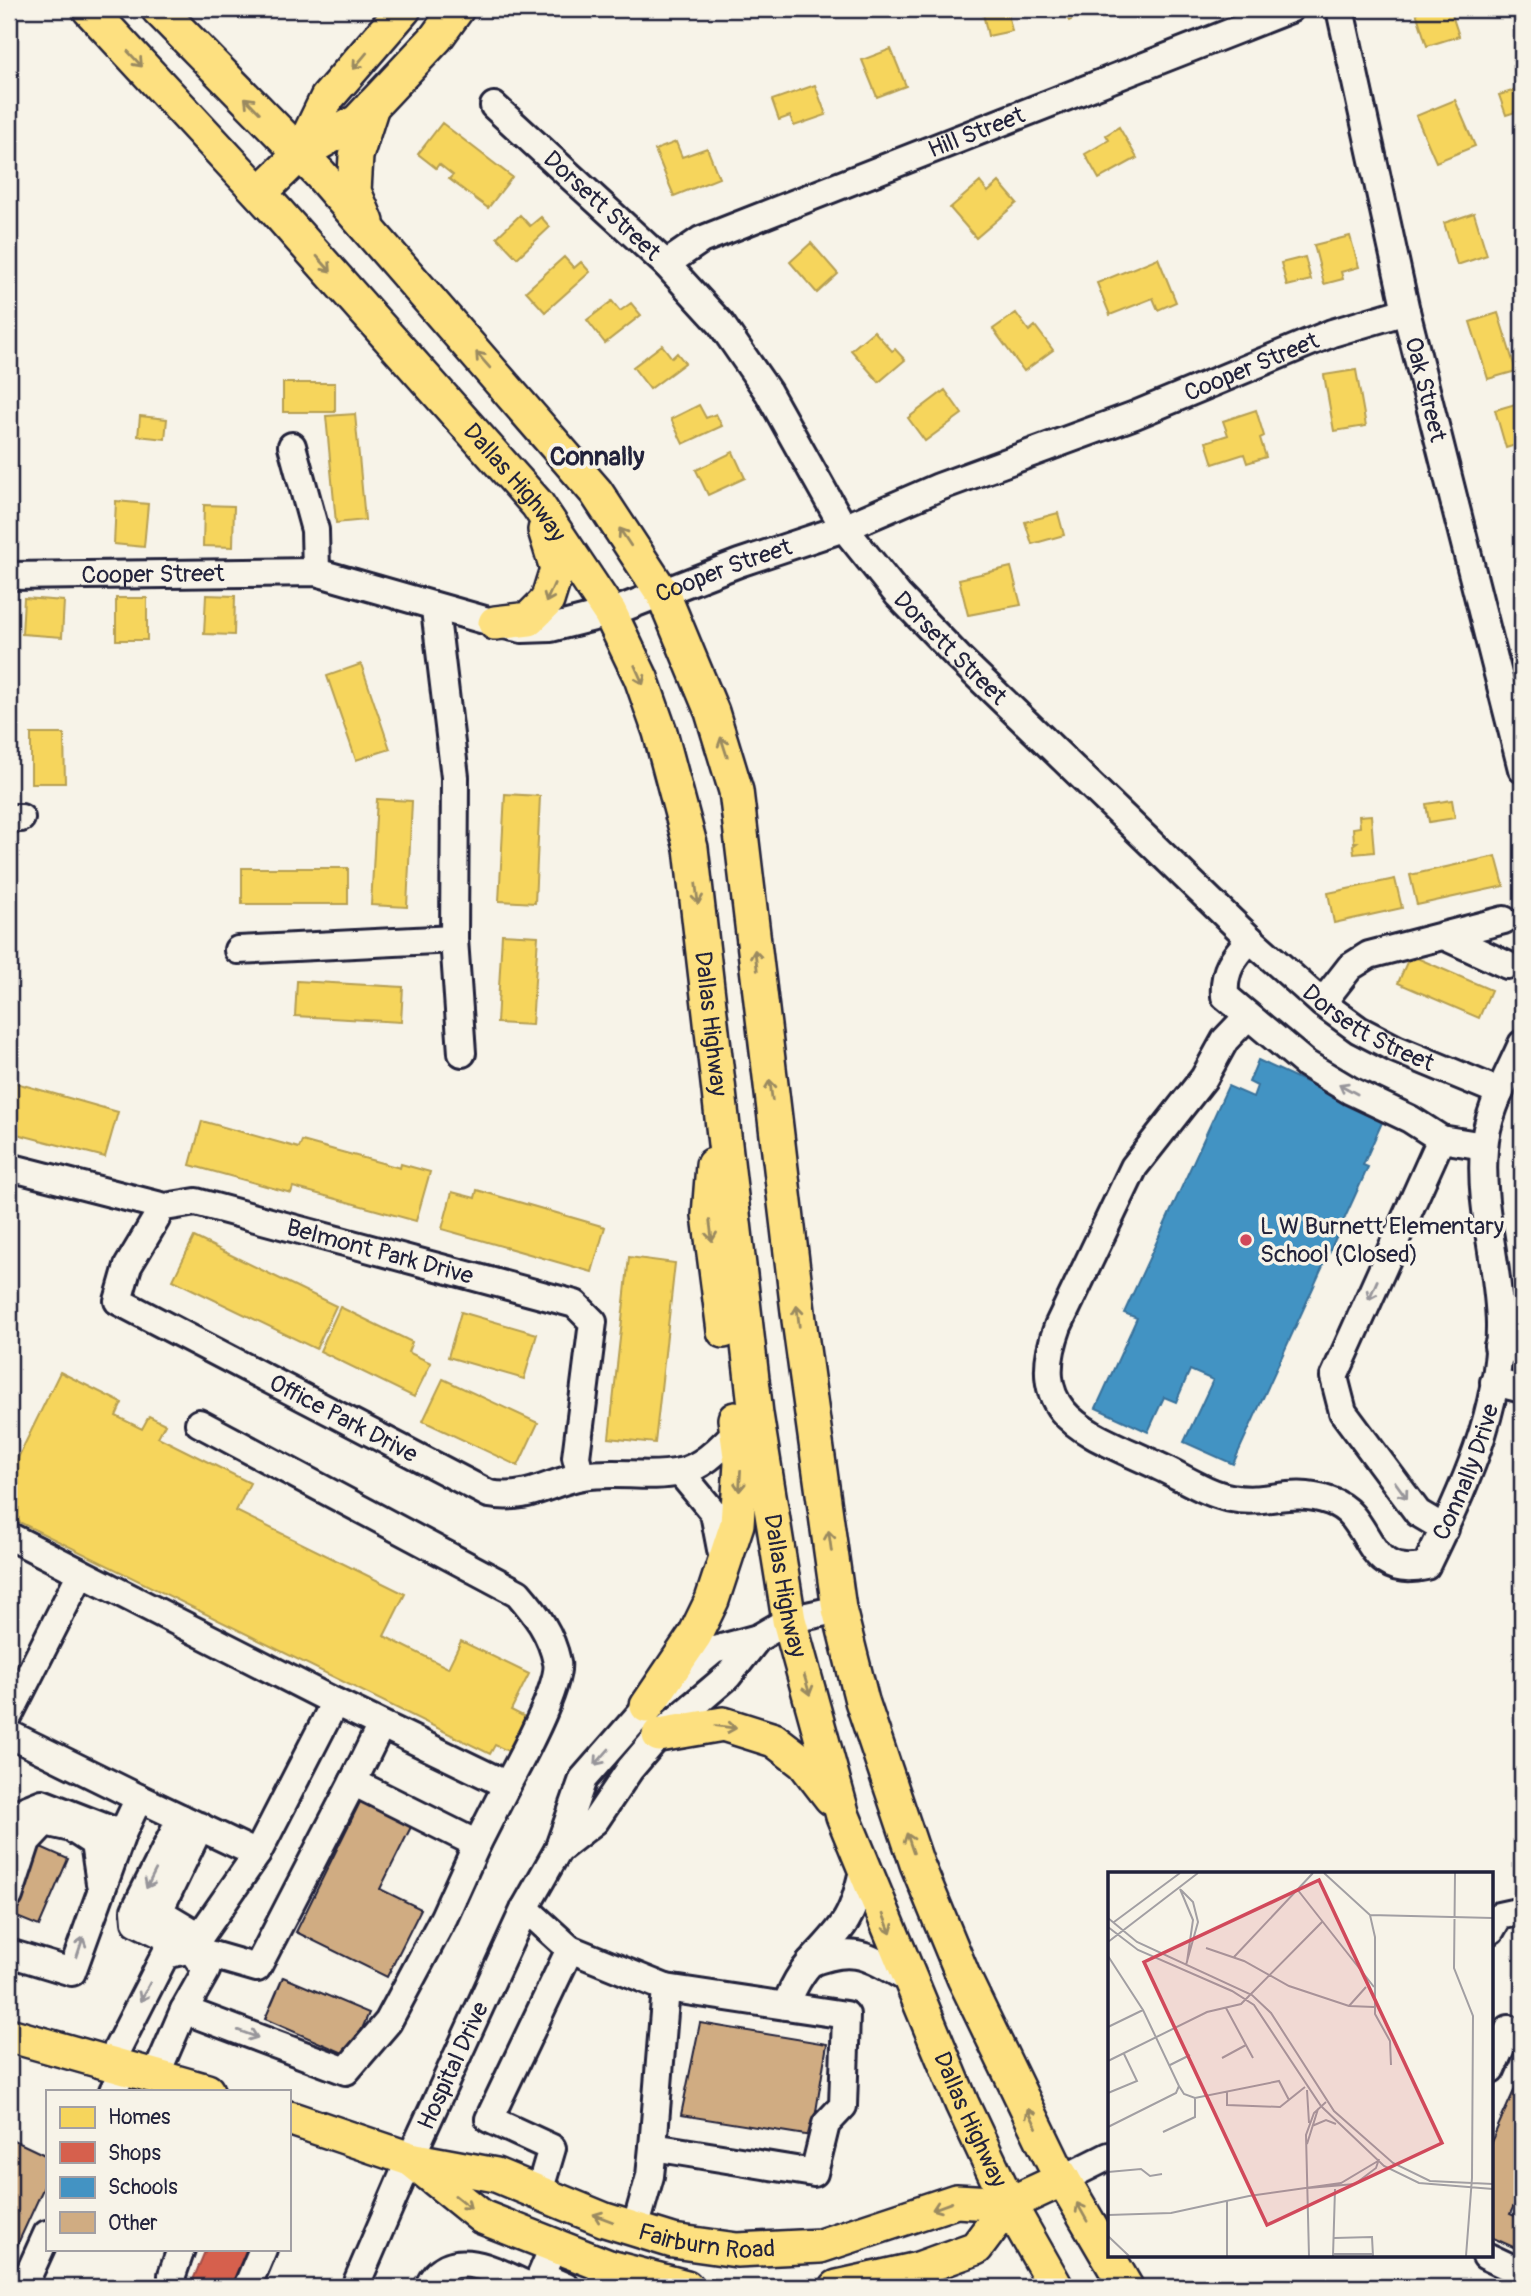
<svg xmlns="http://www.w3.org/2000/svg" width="1531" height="2296" font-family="Pangolin,sans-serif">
<rect width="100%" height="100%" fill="#f7f3e8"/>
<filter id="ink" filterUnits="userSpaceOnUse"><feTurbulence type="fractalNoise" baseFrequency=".0143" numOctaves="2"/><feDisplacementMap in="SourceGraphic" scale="14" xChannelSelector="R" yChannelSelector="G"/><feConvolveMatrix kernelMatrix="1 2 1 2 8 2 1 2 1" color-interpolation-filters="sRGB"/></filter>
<g filter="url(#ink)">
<path fill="#f6d55c" stroke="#b69f52" stroke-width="2" d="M982,9H1007L1012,31L988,36Z
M1062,9H1091L1069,21Z
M1415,9H1450L1459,36L1427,46Z
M891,49L906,86L877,97L862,60Z
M815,85L826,115L794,126L790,116L779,120L772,100Z
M1522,88V110L1506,115L1499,95Z
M1455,100L1475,146L1436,162L1416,116Z
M442,123L512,177L488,208L449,179L453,175L439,164L436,168L418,154Z
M1119,127L1137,158L1099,179L1085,154L1109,140L1106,135Z
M676,142L682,157L707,148L719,178L674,196L655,150Z
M980,182L988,192L999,182L1017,203L976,238L950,208Z
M1474,213L1487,255L1457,265L1444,223Z
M520,215L530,226L541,217L550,227L517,258L497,237Z
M1350,236L1359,267L1341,272L1343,279L1324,284L1314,245Z
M811,243L838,274L817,293L790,262Z
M9,249H14V271H9Z
M564,257L574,268L581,262L590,272L545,312L526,291Z
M1305,257L1311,280L1287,286L1281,263Z
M1158,258L1176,302L1158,310L1153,298L1110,315L1097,283Z
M612,301L620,311L631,303L641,315L605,343L587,320Z
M1016,313L1029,331L1035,326L1053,350L1024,371L993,329Z
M1498,313L1516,371L1488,379L1470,322Z
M874,331L892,351L895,349L905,360L879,382L851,350Z
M662,345L672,358L677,353L685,363L650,389L633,367Z
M1356,370L1366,426L1334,431L1324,375Z
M283,383H335V412H283Z
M945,390L962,414L925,441L908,418Z
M1522,402V443L1506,448L1495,410Z
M699,405L706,418L716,414L722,426L683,444L671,419Z
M1256,410L1264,436L1260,438L1266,457L1247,463L1244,454L1213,464L1206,442L1228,435L1223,421Z
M355,414L365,520L336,523L326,416Z
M140,416L167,419L165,439L138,436Z
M733,452L745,478L708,495L696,470Z
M116,501L148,504L144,547L114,544Z
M204,505L234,506L233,547L203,546Z
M1058,513L1064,535L1032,544L1025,522Z
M1011,567L1021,605L968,615L959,579Z
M206,595L235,596L234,635L204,634Z
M24,598L64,601L62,637L22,634Z
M116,598H147V640H116Z
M361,664L390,749L356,760L327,676Z
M31,734H64L65,783H31Z
M505,794L540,796L535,903L499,901Z
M377,799L412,801L407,907L371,905Z
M1452,800L1455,818L1429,822L1426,804Z
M1371,815L1374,852L1354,854L1353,845L1357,842H1354L1353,828L1360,827L1359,816Z
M1496,856L1504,886L1417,905L1410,875Z
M242,868H348V904H242Z
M1395,879L1402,908L1334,923L1328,893Z
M502,934L538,936L532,1025L497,1023Z
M1410,955L1491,990L1479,1018L1398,983Z
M297,981L403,987L401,1022L295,1016Z
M9,1081L118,1112L105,1157L9,1132Z
M202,1121L299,1148L302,1141L400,1168L401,1164L430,1172L416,1221L293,1187L291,1193L190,1165Z
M477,1190L605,1227L592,1272L442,1229L452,1192L475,1198Z
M194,1237L336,1306L316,1349L173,1280Z
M629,1257L675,1263L655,1443L609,1438Z
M340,1307L412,1342L408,1352L431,1363L414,1397L320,1351Z
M461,1312L537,1334L524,1379L448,1357Z
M60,1372L122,1403L116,1416L142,1429L149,1416L165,1424L158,1437L250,1483L236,1511L405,1594L384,1636L448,1668L461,1641L529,1674L511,1710L527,1718L510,1752L495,1745L490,1754L9,1517V1476Z
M443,1379L538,1423L518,1466L423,1421Z"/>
<path fill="#d6604d" stroke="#a04d48" stroke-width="2" d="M206,2249H259L242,2287H190Z"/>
<path fill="#4393c3" stroke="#39719a" stroke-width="2" d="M1258,1060L1384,1118L1363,1165L1368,1167L1233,1464L1184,1442L1213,1380L1190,1370L1176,1402L1164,1397L1148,1432L1096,1408L1137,1318L1124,1313L1228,1086L1253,1097L1257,1086L1249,1082Z"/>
<path fill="#d0ac82" stroke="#22223b" stroke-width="2" d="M363,1796L414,1821L380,1889L421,1909L387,1977L296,1932Z
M34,1844L68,1859L39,1926L12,1915Z
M283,1977L369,2013L350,2056L265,2019Z
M700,2023L827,2044L812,2136L681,2115Z
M1522,2073V2188L1510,2214L1522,2219V2251L1491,2237V2142Z
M9,2138L47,2156V2180L9,2263Z"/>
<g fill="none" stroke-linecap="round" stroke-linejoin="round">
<defs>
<g id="minor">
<path id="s1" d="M1340,9L1406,311L1522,769"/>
<path id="s2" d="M494,106L666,264L721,324L768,392L844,528L898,595L958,657L1250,939L1322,1003L1359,1030L1396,1049L1500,1092"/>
<path id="s3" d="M666,264L701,240L1290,9"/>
<path d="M292,446L315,530L316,572"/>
<path id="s4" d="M9,576L316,572L495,623L522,629L551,628L610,613L739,563L844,528L939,487L1135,415L1332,333L1406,311"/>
<path d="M435,609L455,777L454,939L462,1053"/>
<path d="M9,818H21"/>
<path d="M1444,936L1507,965"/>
<path d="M1250,939C1233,958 1223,970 1225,996L1306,1064L1351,1091L1410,1119L1441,1139L1484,1146"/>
<path d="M238,950L454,939"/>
<path d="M1322,1003L1350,967L1369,955L1504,920"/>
<path id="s5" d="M1247,1017L1225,1040L1204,1078L1134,1167L1058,1326C1024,1418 1089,1433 1158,1466C1181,1476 1207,1494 1231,1498C1269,1505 1289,1487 1330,1501C1375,1516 1362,1581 1426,1566C1463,1490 1501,1411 1500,1324C1499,1266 1479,1207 1484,1149C1486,1113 1508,1076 1522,1044"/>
<path d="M1441,1139L1334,1377L1343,1412L1418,1513L1445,1529"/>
<path id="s6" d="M9,1167L165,1207L196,1202L575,1304L593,1322L576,1457L581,1476"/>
<path id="s7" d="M160,1206L156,1219L128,1266L118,1301L489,1494C529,1501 548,1482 583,1476C614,1470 649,1479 680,1472C703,1467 720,1448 736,1432"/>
<path d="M1498,1346L1522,1352"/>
<path d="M1494,1382L1522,1389"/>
<path d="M680,1472L714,1513L724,1565"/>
<path d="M9,1536L335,1702"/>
<path d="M9,1715L81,1573"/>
<path d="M9,1734L139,1798"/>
<path d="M353,1782L381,1725"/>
<path d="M181,1818L135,1910L136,1922L191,1949L257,1968L353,1782L477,1844L507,1785"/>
<path d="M122,1834L139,1798L257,1854"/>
<path d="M9,1835L22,1811L42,1803L122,1834L72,1972L9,1953"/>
<path d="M558,1850L595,1821L630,1769L659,1735L728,1676L758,1638"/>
<path d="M9,1896L27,1841L45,1822L71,1828L94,1843L100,1883"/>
<path d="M525,1908L570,1949L666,1988"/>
<path d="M1491,1930L1499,1916L1522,1911"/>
<path d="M198,1935L163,1914L160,1909L200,1826"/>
<path d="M810,1963C855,1944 870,1958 910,1980"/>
<path d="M666,1988L846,2015L843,2106L826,2124L814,2173L653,2147Z"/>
<path d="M786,2006C801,1963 819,1958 843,1925C855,1908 859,1887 864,1867"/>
<path d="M184,2010L346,2071L388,2022L444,1917L477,1844"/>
<path d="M110,2063L165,1955L191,1949L257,1854L335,1702L507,1785C519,1763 562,1684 557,1662C551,1633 536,1614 518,1593L199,1423"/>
<path d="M1491,2070L1509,2029"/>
<path d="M156,2075L184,2010L206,1971L191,1949"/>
<path d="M113,2091L125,2067"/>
<path d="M1063,2179L1109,2156"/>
<path d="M539,2192L552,2148L489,2119L570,1949"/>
<path d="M635,2229L650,2176L653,2147"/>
<path d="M1486,2256L1522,2273"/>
<path d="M541,2276L566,2287"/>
<path d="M23,2287L47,2234"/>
<path d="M172,2287V2275L181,2249"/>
<path d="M247,2287L263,2249"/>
<path id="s8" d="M355,2287L410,2159L525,1908L558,1850L583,1779L647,1706L714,1650L758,1638L789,1620L839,1609"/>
<path d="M428,2287C450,2242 499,2273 531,2287"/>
<path d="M536,2287L554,2245"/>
<path d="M599,2287L609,2267"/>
</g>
<g id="major">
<path id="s9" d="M89,9L278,213L537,504L610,613L641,678L660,732L691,848L756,1414L789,1620L843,1816L962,2104L1009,2204L1056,2287"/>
<path d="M158,9L320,174L596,492L663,594L712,712L736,791L799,1320L839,1609L862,1701L917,1864L964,1978L1053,2162L1126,2287"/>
<path d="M300,154L327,98L404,9"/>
<path d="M260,193L300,154L358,121L436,38L457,9"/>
<path d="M367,222L354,191L356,156L372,106"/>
<path d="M495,623L529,619L547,601L557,569L545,530"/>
<path d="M713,1165L709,1215L724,1331"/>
<path d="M647,1706L695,1635L712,1600L737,1524L741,1463L735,1419"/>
<path d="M659,1735L723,1724L774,1740L804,1763L831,1798"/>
<path d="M9,2035L207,2091"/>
<path id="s10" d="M289,2118L410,2159L496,2175L605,2220L673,2241L737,2250L820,2246L956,2201L1009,2204L1063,2179"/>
<path d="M414,2162L482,2217L609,2267L686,2287"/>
<path d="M837,2287L918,2269L976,2248L1009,2204"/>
</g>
</defs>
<use href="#minor" stroke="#22223b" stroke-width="32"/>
<use href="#major" stroke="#22223b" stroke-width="38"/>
<use href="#minor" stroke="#f7f3e8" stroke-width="26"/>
<use href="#major" stroke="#fde080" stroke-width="33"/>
</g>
<defs><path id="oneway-shaft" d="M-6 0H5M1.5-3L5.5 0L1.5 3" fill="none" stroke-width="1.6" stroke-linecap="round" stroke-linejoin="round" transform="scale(1.75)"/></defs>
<g stroke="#9a8a61">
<use href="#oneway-shaft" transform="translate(135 59) rotate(47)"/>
<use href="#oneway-shaft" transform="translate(360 61) rotate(130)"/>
<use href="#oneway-shaft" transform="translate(252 105) rotate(-134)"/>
<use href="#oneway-shaft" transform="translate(324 264) rotate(48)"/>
<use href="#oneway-shaft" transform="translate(483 360) rotate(-131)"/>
<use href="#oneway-shaft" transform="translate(625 537) rotate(-123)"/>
<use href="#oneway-shaft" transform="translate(550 593) rotate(114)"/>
<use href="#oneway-shaft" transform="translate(639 675) rotate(66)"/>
<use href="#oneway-shaft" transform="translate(724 747) rotate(-108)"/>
<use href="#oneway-shaft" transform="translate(697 894) rotate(83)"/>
<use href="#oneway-shaft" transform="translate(756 960) rotate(-97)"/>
<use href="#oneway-shaft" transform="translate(771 1090) rotate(-97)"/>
<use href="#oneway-shaft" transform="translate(711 1231) rotate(83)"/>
<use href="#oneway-shaft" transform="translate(798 1316) rotate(-97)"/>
<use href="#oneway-shaft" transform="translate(740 1481) rotate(93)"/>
<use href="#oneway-shaft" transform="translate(830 1541) rotate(-98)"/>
<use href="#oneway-shaft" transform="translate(807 1685) rotate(74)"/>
<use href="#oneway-shaft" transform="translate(726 1727) rotate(8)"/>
<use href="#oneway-shaft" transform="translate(910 1843) rotate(-109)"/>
<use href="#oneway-shaft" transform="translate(887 1924) rotate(68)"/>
<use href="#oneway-shaft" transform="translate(1032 2118) rotate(-116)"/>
<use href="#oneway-shaft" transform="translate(463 2202) rotate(39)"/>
<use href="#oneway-shaft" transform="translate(942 2206) rotate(160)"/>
<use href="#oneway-shaft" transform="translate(1082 2212) rotate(-119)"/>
<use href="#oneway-shaft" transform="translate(603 2218) rotate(-159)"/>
</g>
<g stroke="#97959a">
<use href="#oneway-shaft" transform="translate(1348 1089) rotate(-151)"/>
<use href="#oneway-shaft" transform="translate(1373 1290) rotate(114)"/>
<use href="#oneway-shaft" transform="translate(1401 1490) rotate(54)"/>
<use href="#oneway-shaft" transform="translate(602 1757) rotate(131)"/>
<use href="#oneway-shaft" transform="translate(151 1879) rotate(117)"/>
<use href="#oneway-shaft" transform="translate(80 1947) rotate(-72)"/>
<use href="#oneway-shaft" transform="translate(145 1992) rotate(118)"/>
<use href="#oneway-shaft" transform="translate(248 2034) rotate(20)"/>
</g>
</g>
<circle fill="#d1495b" stroke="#f7f3e8" stroke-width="2.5" cx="1246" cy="1240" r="7"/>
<g text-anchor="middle" stroke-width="7" stroke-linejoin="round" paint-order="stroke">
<g font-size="24" fill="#22223b" stroke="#f7f3e8">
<text dy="8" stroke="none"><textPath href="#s3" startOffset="338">Hill Street</textPath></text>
<text dy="8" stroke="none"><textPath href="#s2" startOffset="147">Dorsett Street</textPath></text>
<text dy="8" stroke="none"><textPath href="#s4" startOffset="1298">Cooper Street</textPath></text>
<text dy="8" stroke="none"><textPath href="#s1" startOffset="390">Oak Street</textPath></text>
<text dy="8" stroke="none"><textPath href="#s9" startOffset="637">Dallas Highway</textPath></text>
<text dy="8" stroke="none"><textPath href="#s4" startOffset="732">Cooper Street</textPath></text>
<text dy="8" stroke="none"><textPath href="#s4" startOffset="144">Cooper Street</textPath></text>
<text dy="8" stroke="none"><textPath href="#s2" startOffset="714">Dorsett Street</textPath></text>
<text dy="8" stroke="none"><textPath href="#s9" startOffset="1225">Dallas Highway</textPath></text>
<text dy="8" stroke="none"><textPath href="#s2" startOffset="1281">Dorsett Street</textPath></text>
<text dy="8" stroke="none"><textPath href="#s6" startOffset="383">Belmont Park Drive</textPath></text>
<text dy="8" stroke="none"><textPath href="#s7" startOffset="359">Office Park Drive</textPath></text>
<text dy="8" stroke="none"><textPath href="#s5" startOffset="973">Connally Drive</textPath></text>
<text dy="8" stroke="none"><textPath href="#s9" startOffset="1792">Dallas Highway</textPath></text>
<text dy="8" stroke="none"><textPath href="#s8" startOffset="242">Hospital Drive</textPath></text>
<text dy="8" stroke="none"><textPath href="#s9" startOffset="2359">Dallas Highway</textPath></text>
<text dy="8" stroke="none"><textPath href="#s10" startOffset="438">Fairburn Road</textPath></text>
</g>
<g font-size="24" fill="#22223b" stroke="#f7f3e8" text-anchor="start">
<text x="1260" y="1234">L W Burnett Elementary<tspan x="1260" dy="28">School (Closed)</tspan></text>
</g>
<g font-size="26" font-weight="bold" fill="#22223b" stroke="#f7f3e8">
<text x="597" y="465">Connally</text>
</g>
</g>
<g transform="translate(1108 1872)">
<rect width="385" height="385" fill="#f7f3e8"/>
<path fill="none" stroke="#a29fa3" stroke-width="2" d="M216,1L262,43L267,65V142L282,169L283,193M347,1L346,96L365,144L364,306L358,384M72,17L85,48L79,90M189,17L266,115M73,18L85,30L90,50L78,93M262,43L385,46M0,46L29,70L144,123L163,141L226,239L285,291L322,309L385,312M6,50L72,1M0,55L30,78L124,119L146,133L213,234L276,294L311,311L385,317M0,70L90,1M98,76L136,89L181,114L241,134L266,135M0,84L35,138L71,214L68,221L0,255M126,85L205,1M241,134L258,115M118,136L145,186M0,155L35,138M114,186L138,173M0,189L99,140L133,132L214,50M62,193L82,183M71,214L76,222L87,226L171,209L181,228M199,218L201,251M119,220V233L172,235L197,215M0,221L29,209L16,182M204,254L218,248L228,252M55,260L87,245V226M199,272L210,237M0,300L33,297L42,304L54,302M200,316L247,312L268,296L271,287M0,343L63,341L141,324L233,311L270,289M0,364L21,384M226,366L264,365L265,384M225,382H264M119,384V329M201,384L198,263L206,241L218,230M225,384L227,317"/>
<path fill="#d1495b" fill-opacity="0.15" stroke="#d1495b" stroke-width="3.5" d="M211,8L334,271L159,353L36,90Z"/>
<rect width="385" height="385" fill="none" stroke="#22223b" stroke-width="3.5"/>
</g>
<rect width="1531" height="2296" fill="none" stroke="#f7f3e8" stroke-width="35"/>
<rect x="18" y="18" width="1496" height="2261" fill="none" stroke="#22223b" stroke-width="2.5" filter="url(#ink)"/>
<rect x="46" y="2090" width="245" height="161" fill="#f7f3e8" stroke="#a29fa3" stroke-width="2"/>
<rect x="60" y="2107" width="35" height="21" fill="#f6d55c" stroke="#a29fa3" stroke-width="2"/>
<text x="108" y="2124" font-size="21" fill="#22223b">Homes</text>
<rect x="60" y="2142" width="35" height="21" fill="#d6604d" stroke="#a29fa3" stroke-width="2"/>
<text x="108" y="2160" font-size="21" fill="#22223b">Shops</text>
<rect x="60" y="2177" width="35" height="21" fill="#4393c3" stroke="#a29fa3" stroke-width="2"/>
<text x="108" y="2194" font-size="21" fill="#22223b">Schools</text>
<rect x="60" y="2212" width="35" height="21" fill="#d0ac82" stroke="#a29fa3" stroke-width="2"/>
<text x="108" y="2230" font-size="21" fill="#22223b">Other</text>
</svg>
